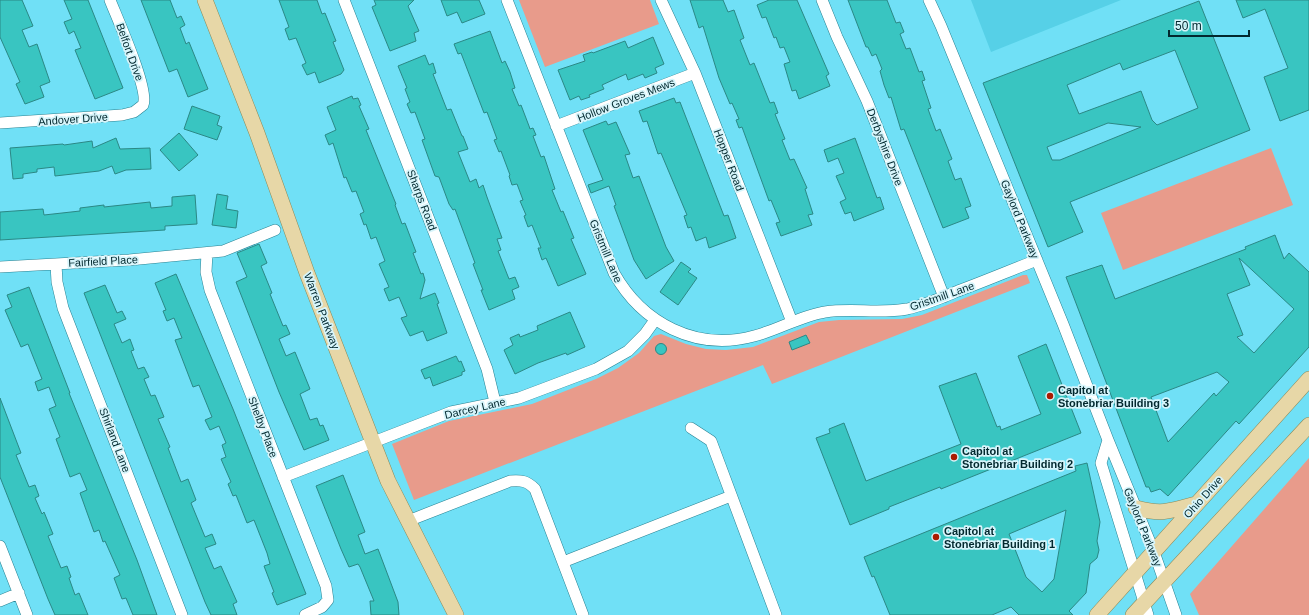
<svg xmlns="http://www.w3.org/2000/svg" width="1309" height="615" font-family="Helvetica,sans-serif">
<rect width="100%" height="100%" fill="#70e0f6"/>
<path fill="#56d0e7" d="M971,0H1121L991,52Z"/>
<path fill="#e89b8b" d="M519,0H650L659,24L545,67Z
M1271,148L1293,205L1123,270L1101,213Z
M1023,275H1027L1030,283L772,384L763,365L414,500L392,444L449,421L532,404L596,379L618,368L639,353L654,336L661,334L686,344L706,349L726,350L753,347L819,322L839,320L902,319L922,315Z
M1309,458V615H1199L1190,594Z"/>
<path fill="#39c5c1" stroke="#2b8885" fill-rule="evenodd" d="M0,0H22L33,26L22,30L29,47L37,44L50,82L40,86L44,97L25,104L16,84L20,82L0,37Z
M64,0H88L123,88L95,99L75,50L81,48L74,31L69,34L64,22L72,19Z
M141,0H170L177,18L181,16L185,25L180,28L186,44L189,42L208,89L188,97L177,69L169,72Z
M279,0H317L322,14L325,13L336,41L333,42L344,70L341,74L319,83L315,72L307,75L302,65L306,63L296,38L289,40L285,29L289,27Z
M374,0H414L408,6L419,31L414,33L416,41L390,51L372,7L376,5Z
M441,0H479L485,14L462,23L457,12L447,16Z
M690,0H723L728,12L734,10L744,38L740,40L750,65L754,63L770,103L774,102L778,113L775,114L785,139L782,140L790,160L794,159L807,188L805,189L813,214L808,215L812,225L781,236L776,223L780,222L771,200L769,201L742,127L739,128L736,120L739,119L732,103L730,104L719,78L703,26L699,28Z
M769,0H797L829,74L826,76L830,86L799,99L796,90L792,91L784,64L790,62L784,47L780,48L776,37L774,38L766,17L762,18L757,5Z
M848,0H887L896,23L900,22L904,32L900,34L906,49L910,48L919,72L922,71L925,80L922,81L931,108L928,109L936,131L940,129L952,159L948,161L955,180L961,178L971,206L965,208L969,218L943,228L904,129L901,130L891,97L889,98L884,85L880,71L882,69L876,54L872,56L868,47H866Z
M1236,0H1309V110L1280,121L1264,77L1288,68L1265,9L1243,18Z
M1199,1L1250,130L1070,202L1083,232L1048,247L983,83ZM1175,50L1198,108L1157,125L1152,120L1141,91L1079,114L1067,85L1120,63L1123,70ZM1108,123L1141,127L1060,160H1052L1047,147Z
M490,31L502,63L505,61L510,72L515,88L512,89L519,106L521,105L529,126L530,129L533,128L536,135L533,136L541,157L544,156L555,189L552,190L561,212L563,211L574,238L571,239L586,274L558,286L546,258L542,260L538,248H541L532,225L528,227L524,216L526,215L520,201L523,200L517,184L512,185L509,176L510,175L501,151L499,152L494,140L497,139L487,112L484,113L461,53L458,54L454,44Z
M653,37L664,64L655,68L657,73L645,78L643,74L628,80L626,74L602,85L604,89L589,95L590,97L581,100L579,96L570,100L558,70L585,61L583,55L592,52L593,53L625,41L628,48Z
M425,55L429,65L433,63L436,73L433,74L447,110L451,109L462,136H463L468,149L458,152L470,182L476,179L479,188L483,185L487,197L502,238L497,239L501,250L498,251L509,279L515,277L519,287L512,290L515,299L489,310L481,290H483L473,264L475,263L455,209L453,210L449,204L439,177L435,176L422,140L425,139L415,112L411,113L407,104L410,102L405,89L407,88L398,66Z
M352,96L353,99L358,98L361,105L359,106L369,129L366,130L396,204L395,205L402,224L405,223L416,252L413,253L421,274L423,273L425,280L420,299L435,293L439,303L437,304L447,333L427,341L423,331L410,336L401,318L407,316L399,297L389,301L384,289L389,287L379,264L385,261L376,237L371,239L366,224L364,225L360,214L364,212L356,191L352,192L346,177L344,178L333,143L329,145L325,135L336,130L327,107Z
M674,98L676,103L680,102L724,216L728,215L736,238L709,248L706,237L696,241L691,227L688,228L684,216L687,215L661,153L658,154L647,121L643,122L639,111Z
M192,106L220,116L217,125L222,127L217,140L184,129Z
M606,121L608,125L616,122L630,154L625,155L633,178L639,176L666,247L674,261L646,279L634,260L614,206L616,205L609,186L591,193L588,185L603,180L583,130Z
M179,133L198,155L179,171L160,150Z
M116,138L120,149L150,148L151,169L126,170L115,174L112,166L99,171L55,176L54,167L37,169V172L23,174V178L13,179L10,148L63,144L64,145L92,141L93,148Z
M855,138L877,198L880,197L884,209L854,221L851,212L845,214L840,202L846,199L836,176L844,173L838,158L828,162L824,150Z
M217,194L228,196L226,209L238,211L236,228L212,225Z
M195,195L197,224L165,226V230L0,240V212L43,209L44,215L80,211V208L104,205V207L150,202L151,208L172,206V197Z
M1275,235L1284,259L1289,253L1309,272V347L1239,424L1236,421L1168,496L1160,489L1151,492L1149,487H1146L1066,277L1102,265L1115,299L1246,249L1245,247ZM1239,258L1294,309L1254,353L1237,337L1243,335L1227,294L1250,285ZM1217,372L1229,382L1216,396L1214,393L1168,442L1151,397Z
M259,244L267,263L261,266L272,293L270,294L283,326L286,325L290,334L279,339L286,356L295,352L310,389L300,394L310,420L317,418L320,426L323,425L329,440L304,450L279,392L236,282L247,277L237,253Z
M681,262L691,269L688,272L697,278L678,305L660,292Z
M176,274L233,409L306,594L277,605L272,593L274,592L264,566L270,564L267,553L254,520L247,523L236,495L233,496L228,484L231,482L221,459L226,457L222,445L226,443L219,426L210,430L205,420L212,417L199,385L193,387L175,340L182,338L174,318L167,321L163,311L166,310L155,283Z
M105,285L117,313L122,311L126,319L114,324L122,343L130,339L134,350L131,351L138,369L144,367L149,377L144,379L151,396L155,395L164,417L158,419L170,447L168,448L181,482L188,479L196,500L191,503L205,537L212,534L216,544L205,548L214,569L221,566L237,602L233,604L237,615H211L205,602L84,293Z
M29,287L70,393H69L137,560L157,615H133L126,598L122,599L114,578L120,575L105,541L103,542L99,530L94,532L80,493L87,490L80,473L70,477L66,466L56,439L60,437L49,409L56,406L49,387L38,391L35,382L42,379L28,344L21,347L5,310L12,307L7,295Z
M570,312L585,347L567,355L566,353L538,363L515,374L504,350L513,345L510,338L519,334L520,337L538,330L537,326Z
M806,335L810,343L792,350L789,342Z
M655.5 349a5.5 5.5 0 1 1 11 0a5.5 5.5 0 1 1-11 0Z
M1046,344L1081,433L941,489L940,487L889,507V509L850,525L816,438L830,433L829,429L844,423L866,481L961,444L939,386L976,373L997,427L1000,426L1001,430L1041,414L1018,356Z
M456,356L459,362L461,361L465,371L462,372V375L433,386L430,377L425,379L421,370Z
M0,398L21,453L16,455L29,487L35,485L39,496L35,498L42,514L44,512L53,534L48,536L61,568L67,566L71,577L69,578L75,595L79,593L88,615H55L48,599L0,477Z
M1087,463L1100,522L1097,541L1099,550L1097,558L1090,564L1086,593L1069,611L1073,615H1019L1011,607L992,615H890L874,576L872,577L864,557L1076,471L1075,466ZM1066,510L1054,579L1042,592L1026,577L1009,534Z
M343,475L365,532L358,535L365,554L378,549L398,602L399,615H371L370,601H374L360,567L358,564L349,567L341,549L316,486Z"/>
<g fill="none" stroke-linecap="round" stroke-linejoin="round">
<defs>
<path id="minor" d="M344,0L487,369L495,402
M507,0L614,273C642,323 696,352 754,336C778,330 800,316 825,312C852,308 880,314 907,309C925,305 941,298 958,291C985,281 1011,270 1037,260
M661,0L695,73L792,322
M822,0L837,37L867,101L944,297
M929,0L941,26L1063,324L1108,440L1154,552L1176,615
M0,123L122,115L134,112L143,105C150,91 117,18 110,0
M556,126L695,73
M207,253L206,272L210,290L326,586L328,600L322,607L305,615
M56,264L57,282L63,308L182,615
M0,267L129,260L223,251L275,230
M691,428L711,441L776,615
M1108,440L1101,463L1148,615
M283,477L451,412L519,398L596,369L628,351L645,334L655,320
M408,521L510,481C522,480 527,481 535,489L583,615
M0,546L27,615
M563,562L731,496
M0,601L19,593"/>
<path id="major" d="M205,0L257,133L307,273L388,481L456,615
M1136,508C1162,515 1171,511 1196,504
M1097,615L1309,379
M1133,615L1309,425"/>
</defs>
<use href="#minor" stroke="#288292" stroke-width="12"/>
<use href="#major" stroke="#8c8957" stroke-width="16"/>
<use href="#minor" stroke="#fff" stroke-width="11"/>
<use href="#major" stroke="#e7d7a7" stroke-width="15"/>
</g>
<g fill="#aa1b00" stroke="#d7f5fb" stroke-width="1.5">
<circle cx="1050" cy="396" r="4"/>
<circle cx="954" cy="457" r="4"/>
<circle cx="936" cy="537" r="4"/>
</g>
<g text-anchor="middle" stroke-width="3.5" stroke-linejoin="round" paint-order="stroke">
<g font-size="11" fill="#02282e" stroke="#d7f5fb">
<text transform="translate(130 52) rotate(70)" y="4">Belfort Drive</text>
<text transform="translate(626 100) rotate(-21)" y="4">Hollow Groves Mews</text>
<text transform="translate(73 119) rotate(-4)" y="4">Andover Drive</text>
<text transform="translate(885 147) rotate(69)" y="4">Derbyshire Drive</text>
<text transform="translate(729 160) rotate(69)" y="4">Hopper Road</text>
<text transform="translate(422 200) rotate(69)" y="4">Sharps Road</text>
<text transform="translate(1020 219) rotate(68)" y="4">Gaylord Parkway</text>
<text transform="translate(606 251) rotate(67)" y="4">Gristmill Lane</text>
<text transform="translate(103 261) rotate(-3)" y="4">Fairfield Place</text>
<text transform="translate(942 296) rotate(-19)" y="4">Gristmill Lane</text>
<text transform="translate(322 311) rotate(69)" y="4">Warren Parkway</text>
<text transform="translate(475 408) rotate(-13)" y="4">Darcey Lane</text>
<text transform="translate(263 427) rotate(69)" y="4">Shelby Place</text>
<text transform="translate(115 440) rotate(69)" y="4">Shirland Lane</text>
<text transform="translate(1203 497) rotate(-48)" y="4">Ohio Drive</text>
<text transform="translate(1143 527) rotate(68)" y="4">Gaylord Parkway</text>
</g>
<g font-size="11" font-weight="bold" fill="#02282e" stroke="#d7f5fb" text-anchor="start">
<text x="1058" y="394">Capitol at<tspan x="1058" dy="13">Stonebriar Building 3</tspan></text>
<text x="962" y="455">Capitol at<tspan x="962" dy="13">Stonebriar Building 2</tspan></text>
<text x="944" y="535">Capitol at<tspan x="944" dy="13">Stonebriar Building 1</tspan></text>
</g>
</g>
<path d="M1169 30v6h80v-6" fill="none" stroke="#02282e" stroke-width="2"/>
<text x="1175" y="30" font-size="12" fill="#02282e" stroke="#d7f5fb" stroke-width="3" paint-order="stroke">50 m</text>
</svg>
